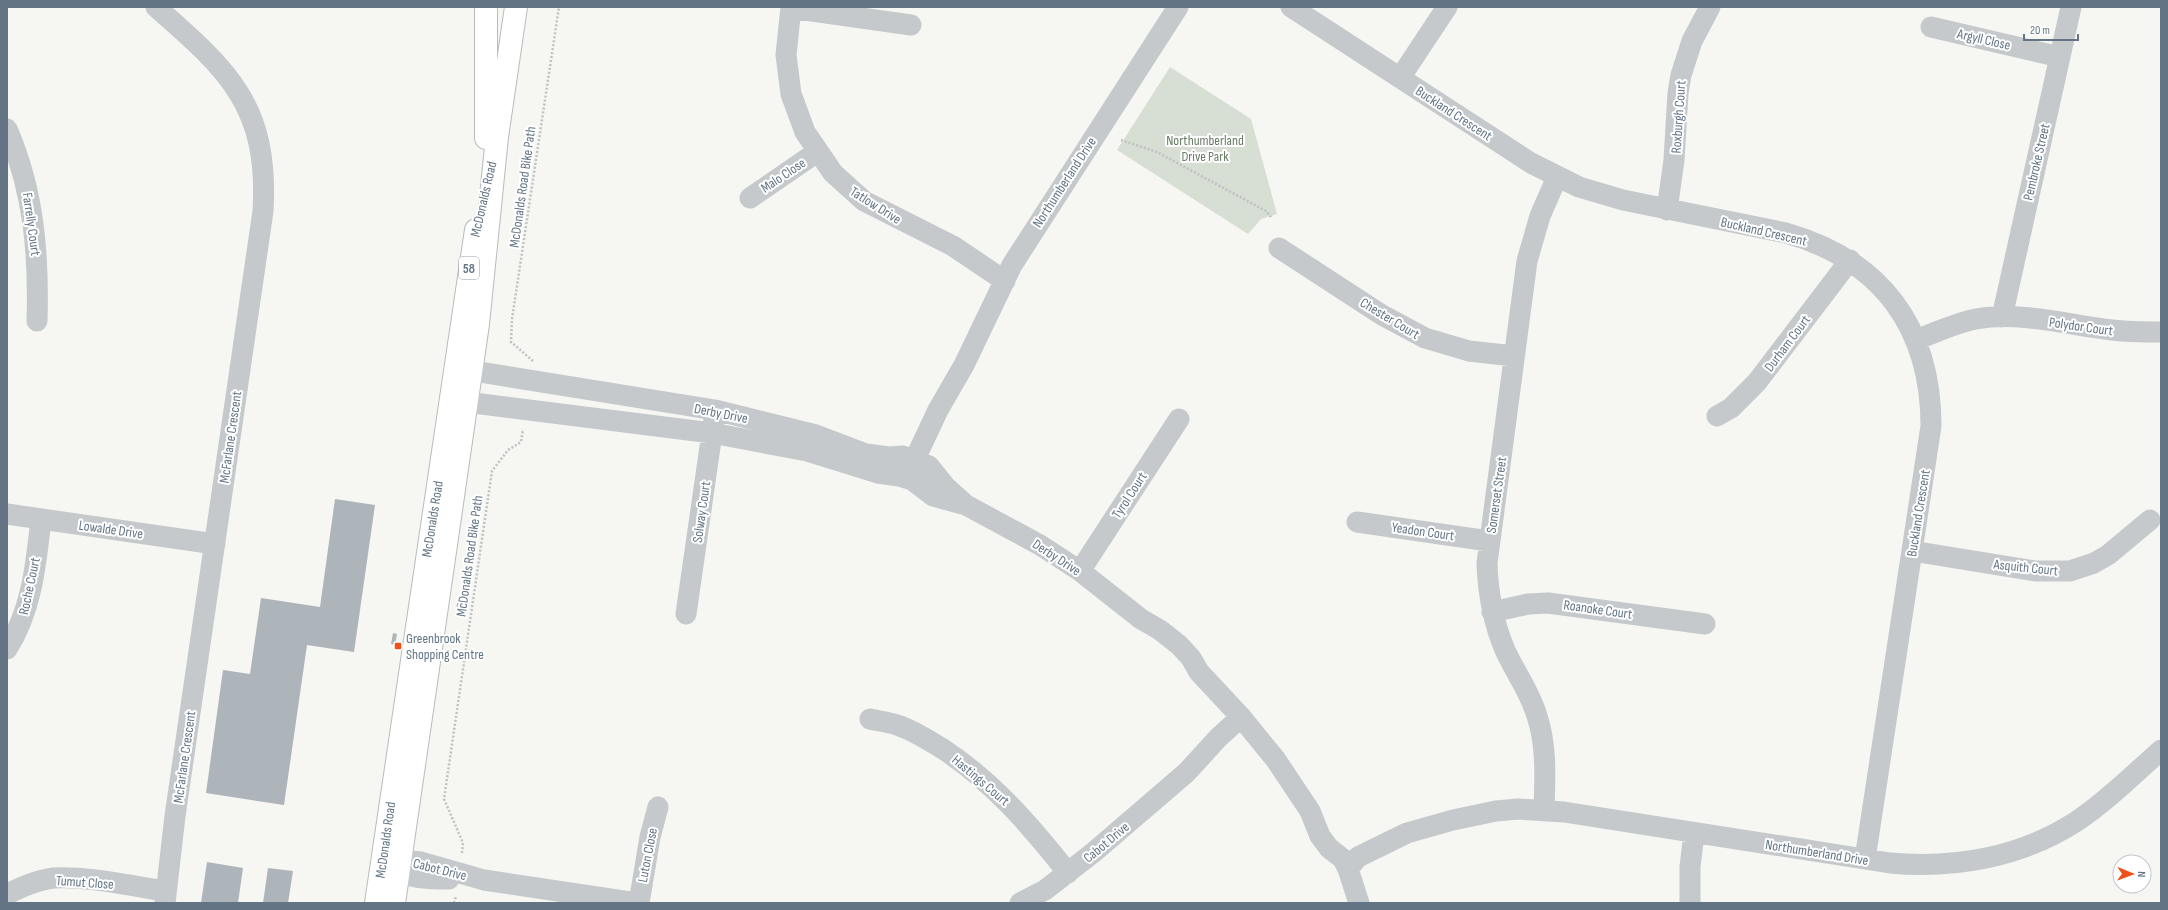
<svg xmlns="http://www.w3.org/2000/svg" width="2168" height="910" font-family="'Sofia Sans Condensed',sans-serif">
<rect width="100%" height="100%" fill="#f6f6f2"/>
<path fill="#d7ded3" d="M1170,67L1251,119L1277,214L1261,219L1248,234L1117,150Z"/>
<path fill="#adb5bb" d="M335,499L375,505L354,652L307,645L284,805L206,793L223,670L250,674L261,598L320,607Z
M458,599L462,600L460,610L456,609Z
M393,633L397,634L395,645L391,644Z
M207,862L243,868L238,903H201Z
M268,868L293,871L288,903H263Z"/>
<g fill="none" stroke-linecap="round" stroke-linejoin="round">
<defs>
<path id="primary" d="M486,138V7
M376,903L476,230
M394,903L478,324L497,137L516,7"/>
</defs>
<use href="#primary" stroke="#b8bcc0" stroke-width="24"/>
<path stroke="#bfc1c3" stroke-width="2.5" stroke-dasharray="2 2" stroke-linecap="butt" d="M1121,140L1157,152L1266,211L1271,217
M533,361L511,342L512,319L559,7
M462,853L463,843L444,799L492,471L508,450L521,442L523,429
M454,903L456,896"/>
<path stroke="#c5c9cc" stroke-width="21" d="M156,7C229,71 269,106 263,211L175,816L165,903
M791,7L786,55L791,94L805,132L833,173L864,201L953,246L1005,281
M1291,7L1531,163L1579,187L1623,200L1786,233C1881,260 1931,327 1931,426L1865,859
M791,8L911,25
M1931,27L2060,57
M1400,78L1447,7
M7,129C34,191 39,254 37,321
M750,198L817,152
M1667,210L1674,160L1678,93L1681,75L1692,41L1710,7
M1279,248L1382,315L1425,338L1469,351L1514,356
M2002,317L2071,7
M1915,340C1935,333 1955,323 1976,319C2021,311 2068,325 2112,330C2128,332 2145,332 2161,332
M455,368L715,410L816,435L866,454L889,457L903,456L929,466L946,487L966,505L1040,545L1080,571L1141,619L1160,630L1179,645L1191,658L1199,672L1241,717L1276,760L1310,811L1320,836L1329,848L1343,859L1348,869L1359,903
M450,400L712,433L807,451L878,473L899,476L912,480L933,496L962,504
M1717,416L1731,408L1757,382L1850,260
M912,480L915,459L938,410L964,365L1012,265L1178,7
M7,514L215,544
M1357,522L1489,541
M1912,551L2035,571H2070L2094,563L2108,555L2150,520
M1080,571L1179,419
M1492,612L1528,604L1548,603L1705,624
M686,614L714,419
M7,649C32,610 36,564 41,519
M870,719C878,721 888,722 897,725C913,730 928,740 943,749C993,782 1031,826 1068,873
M1544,810C1545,779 1547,746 1537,716C1530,692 1515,672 1505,650C1493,622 1488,594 1487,563L1527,261L1540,216L1557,177
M382,864L400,860L421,862L484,880L637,903
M388,868C407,878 428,879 449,879
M1348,869L1358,857L1407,833L1453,820L1496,811L1518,809L1564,812L1890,863C1955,869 2022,857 2077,821C2107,801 2134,774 2161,750
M7,894C22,887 37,880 54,878C87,876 131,886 165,891
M639,903L650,837L658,807
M1020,903L1045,890L1094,852L1187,772L1218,738L1241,717
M1690,903V867L1694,833"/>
<use href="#primary" stroke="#fff" stroke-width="22"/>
</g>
<rect fill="#ef5019" stroke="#fff" stroke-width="1.5" x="394" y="642" width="8" height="8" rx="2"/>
<g text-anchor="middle" stroke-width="4" stroke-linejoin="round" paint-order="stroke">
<rect fill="#fff" stroke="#929eaa" stroke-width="1" x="459" y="257" width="20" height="22" rx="3"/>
<g font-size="13" font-weight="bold" fill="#637585">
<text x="469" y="273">58</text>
</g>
<g font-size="14" fill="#637585" stroke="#fff">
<text transform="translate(1984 39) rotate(13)" y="5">Argyll Close</text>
<text transform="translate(1454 113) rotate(33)" y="5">Buckland Crescent</text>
<text transform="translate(1678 117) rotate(-86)" y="5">Roxburgh Court</text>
<text transform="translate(2036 162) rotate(-77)" y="5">Pembroke Street</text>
<text transform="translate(783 175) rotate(-34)" y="5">Malo Close</text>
<text transform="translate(1064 182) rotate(-57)" y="5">Northumberland Drive</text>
<text transform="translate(522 187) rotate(-82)" y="5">McDonalds Road Bike Path</text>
<text transform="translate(483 199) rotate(-77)" y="5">McDonalds Road</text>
<text transform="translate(876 205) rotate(32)" y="5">Tatlow Drive</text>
<text transform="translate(32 224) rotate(82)" y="5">Farrelly Court</text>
<text transform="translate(1764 231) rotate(13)" y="5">Buckland Crescent</text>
<text transform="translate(1390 318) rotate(31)" y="5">Chester Court</text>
<text transform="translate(2081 326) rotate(8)" y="5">Polydor Court</text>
<text transform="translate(1787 343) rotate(-53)" y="5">Durham Court</text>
<text transform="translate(721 413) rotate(11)" y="5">Derby Drive</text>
<text transform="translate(230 437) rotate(-82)" y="5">McFarlane Crescent</text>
<text transform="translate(1129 495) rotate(-57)" y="5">Tyrol Court</text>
<text transform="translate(1496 495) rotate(-82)" y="5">Somerset Street</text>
<text transform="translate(701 512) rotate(-82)" y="5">Solway Court</text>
<text transform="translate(1918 513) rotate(-81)" y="5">Buckland Crescent</text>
<text transform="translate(432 519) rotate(-81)" y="5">McDonalds Road</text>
<text transform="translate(111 529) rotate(8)" y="5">Lowalde Drive</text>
<text transform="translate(1423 531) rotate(8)" y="5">Yeadon Court</text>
<text transform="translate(469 556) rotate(-82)" y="5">McDonalds Road Bike Path</text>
<text transform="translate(1057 557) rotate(33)" y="5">Derby Drive</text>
<text transform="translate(2026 567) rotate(6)" y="5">Asquith Court</text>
<text transform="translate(29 586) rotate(-78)" y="5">Roche Court</text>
<text transform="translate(1598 609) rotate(8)" y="5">Roanoke Court</text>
<text transform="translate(184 757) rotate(-82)" y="5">McFarlane Crescent</text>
<text transform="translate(981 780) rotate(40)" y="5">Hastings Court</text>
<text transform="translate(385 840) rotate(-82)" y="5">McDonalds Road</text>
<text transform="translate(1106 842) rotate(-40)" y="5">Cabot Drive</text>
<text transform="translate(1817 852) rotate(9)" y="5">Northumberland Drive</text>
<text transform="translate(647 855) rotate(-79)" y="5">Luton Close</text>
<text transform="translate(440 869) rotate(14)" y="5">Cabot Drive</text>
<text transform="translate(85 882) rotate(4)" y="5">Tumut Close</text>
</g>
<g font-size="14" fill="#677c62" stroke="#fff">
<text x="1205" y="145">Northumberland<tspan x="1205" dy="16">Drive Park</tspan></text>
</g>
<g font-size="14" fill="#637585" stroke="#fff" text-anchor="start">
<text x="406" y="643">Greenbrook<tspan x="406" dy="16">Shopping Centre</tspan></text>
</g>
</g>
<rect width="2168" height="910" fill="none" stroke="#637585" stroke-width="16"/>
<g transform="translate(2132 874) rotate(91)"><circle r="19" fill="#ffffff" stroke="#c1c8ce"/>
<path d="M0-3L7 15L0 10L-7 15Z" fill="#ef5019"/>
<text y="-6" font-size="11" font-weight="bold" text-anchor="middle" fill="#637585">N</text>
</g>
<path d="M2024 34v6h54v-6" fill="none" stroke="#637585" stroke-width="2"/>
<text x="2030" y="34" font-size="12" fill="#637585" stroke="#ffffff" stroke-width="3" paint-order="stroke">20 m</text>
</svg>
